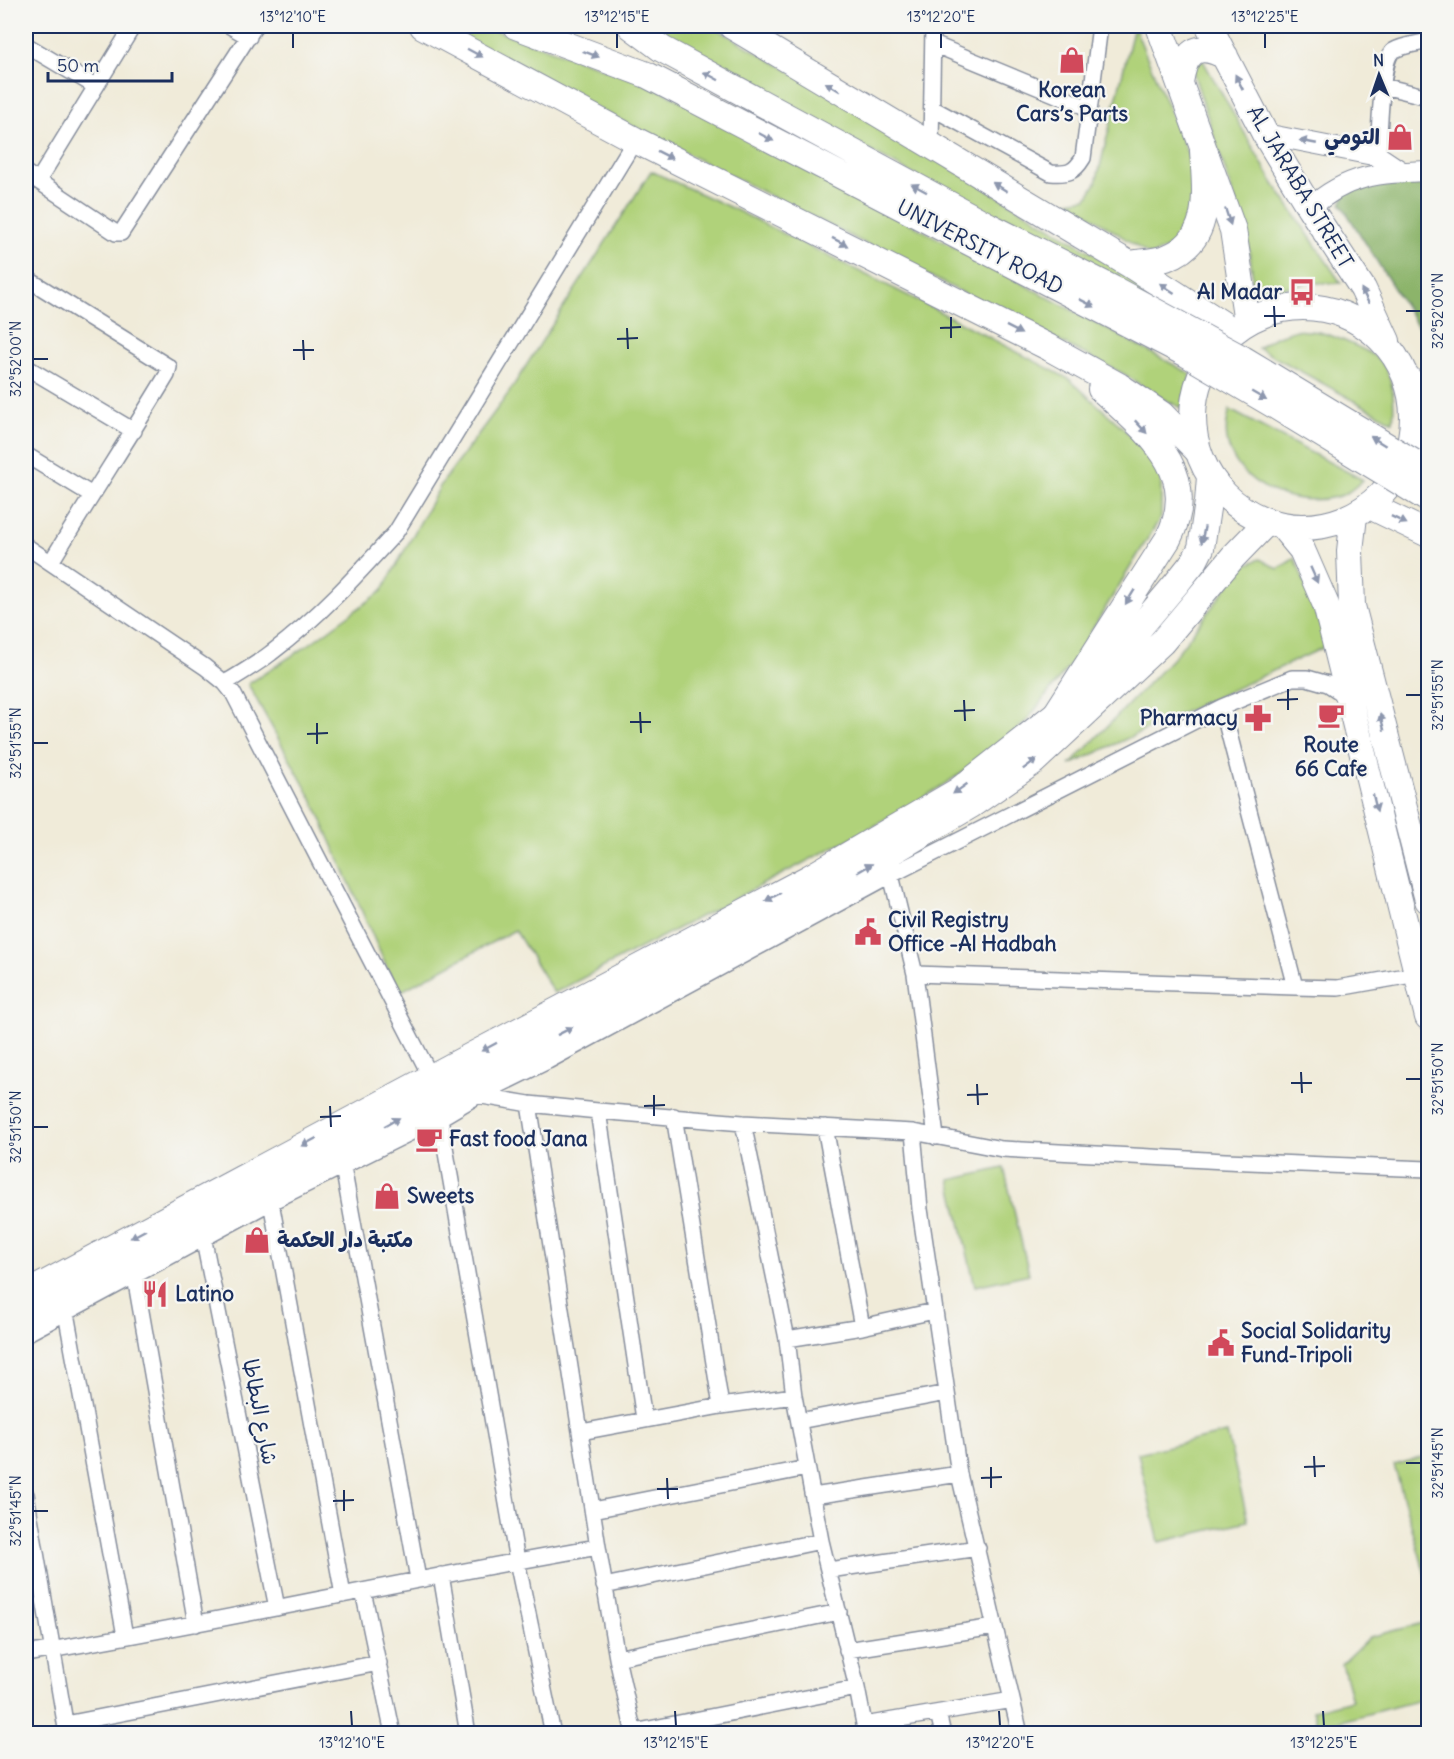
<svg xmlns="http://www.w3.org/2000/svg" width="1454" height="1759" font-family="Delius,'Playpen Sans Arabic',sans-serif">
<rect width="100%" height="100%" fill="#f6f6f2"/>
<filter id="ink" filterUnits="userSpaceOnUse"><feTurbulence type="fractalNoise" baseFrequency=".0167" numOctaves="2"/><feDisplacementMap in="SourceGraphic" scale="12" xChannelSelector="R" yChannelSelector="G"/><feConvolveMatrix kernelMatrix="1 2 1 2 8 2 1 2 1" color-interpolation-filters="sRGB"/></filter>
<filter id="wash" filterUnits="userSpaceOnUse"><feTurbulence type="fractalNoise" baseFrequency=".008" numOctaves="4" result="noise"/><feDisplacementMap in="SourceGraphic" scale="24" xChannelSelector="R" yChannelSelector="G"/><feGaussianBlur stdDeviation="1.35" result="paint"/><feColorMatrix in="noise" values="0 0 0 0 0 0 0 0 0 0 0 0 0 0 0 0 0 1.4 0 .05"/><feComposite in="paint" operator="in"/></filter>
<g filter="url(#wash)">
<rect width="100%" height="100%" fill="#f0ebd9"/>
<path fill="#b0d27a" stroke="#66806c" stroke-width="1.5" d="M434,26H483L653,86L1191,374L1182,408L1157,396L1124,374Z
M642,26H712L846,104L1210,324L1205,334Z
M1134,26L1199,181L1186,239L1151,256L1069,201L1087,198L1096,183Z
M1202,59L1274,184L1341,283H1308L1251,294L1252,271L1248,240L1191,66Z
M651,171L736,210L927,305L1069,379L1121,426L1161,469V517L1073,661L1027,720L993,753L901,812L554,993L515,930L398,993L314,803L248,684L304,648L382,591L442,483L508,394Z
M1296,330C1303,331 1312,331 1319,332C1334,336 1373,351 1382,363C1394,380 1395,401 1393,422L1258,348L1275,337Z
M1230,410L1363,480C1355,487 1347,495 1336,497C1283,511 1209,471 1230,410Z
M1295,558L1329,645L1070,765L1175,656L1243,566L1260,559L1278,569Z
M1004,1168L1029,1274L975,1286L950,1180Z
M1227,1433L1248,1521L1159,1542L1138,1453Z
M1428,1456V1584L1394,1465Z
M1428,1622V1698L1318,1727L1313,1710L1352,1700L1342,1664L1370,1637Z"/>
<path fill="#8cb46a" stroke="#547264" stroke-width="1.5" d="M1428,183V339L1415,322L1341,204L1347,190L1361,187Z"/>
</g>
<g filter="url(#ink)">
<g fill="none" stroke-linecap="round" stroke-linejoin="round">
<defs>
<path id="minor" d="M230,26L249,37
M933,44L1088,108
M26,45L95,86
M1383,86L1428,97
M932,108L1051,173C1068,174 1074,173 1083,158L1100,26
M931,145L933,26
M1378,156C1379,139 1381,59 1393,51C1402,45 1418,44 1428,41
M26,173L116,233H121L255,26
M38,181L133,26
M26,278L169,367L167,375C129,438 89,499 51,562
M26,367L134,431
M26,455L92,495
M26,546L205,667L225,683L233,693L431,1077
M225,683C240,674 257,664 271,653C318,618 357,575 396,532L635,140
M894,866L891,875L915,974L936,1137
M915,974L1295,987L1222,707
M1295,987L1338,988L1417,974
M476,1095L529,1104L598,1111L743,1123L913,1132L1002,1149L1225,1161L1428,1169
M529,1104L598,1547L617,1658L634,1734
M598,1111L644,1419
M674,1116L721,1406
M440,1118L517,1561L553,1734
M743,1123L787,1339L794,1396L821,1541L857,1688L866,1734
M825,1127L862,1327
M913,1132L920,1209L959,1474L1020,1734
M343,1167L418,1579
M271,1202L343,1595
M202,1231L277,1608
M135,1277L196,1624
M66,1313L125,1636
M26,1334L271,1202L440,1118L477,1096L548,1061L891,875L1222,707L1292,678H1307L1328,684L1340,692L1346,700
M787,1339L862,1327L934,1311
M799,1421L947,1393
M581,1432L721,1406L794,1396
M26,1494L67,1734
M813,1496L959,1474
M593,1510L807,1468
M829,1570L978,1548
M441,1575L468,1734
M604,1586L821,1541
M363,1591L393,1734
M847,1650L994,1627
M26,1654C217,1623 406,1579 598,1547
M617,1658L839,1612
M938,1713L943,1734
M66,1724L379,1663
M864,1725L1012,1700
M634,1732L857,1688"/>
<path id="tertiary" d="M1265,134L1378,156L1402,172
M1310,208C1348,174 1379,173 1428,171"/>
<path id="primary" d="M1159,26L1233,230L1247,322
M1209,26L1265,134L1310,208L1363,289L1387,341
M1180,82C1185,52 1196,41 1225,56
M1193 417a110 110 0 1 1 220 0a110 110 0 1 1-220 0Z
M1354,516L1350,551L1352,606L1428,900
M1282,526L1302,550L1326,605L1428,1017
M26,1294L454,1065L809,878L958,791L1056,714L1135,633L1176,584L1195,560L1201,548L1208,502L1210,477
M26,1317L340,1151L482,1072L562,1032L820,894L971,805L1033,762L1162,642L1233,557L1267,522"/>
<path id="trunk" d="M423,26L635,140L1050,348L1119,386L1161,414L1197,450
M516,26L647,75L979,247
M631,26L662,49L989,226
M732,26L1129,264L1233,331
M1129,264C1141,262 1154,262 1166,258C1214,241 1205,191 1203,150
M1406,376L1428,403
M1370,506L1428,534
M1056,714L1168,539C1203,472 1146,431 1101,389"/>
</defs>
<use href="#minor" stroke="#868d9c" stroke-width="18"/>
<use href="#tertiary" stroke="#868d9c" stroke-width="22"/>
<use href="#primary" stroke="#868d9c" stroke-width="28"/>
<use href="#trunk" stroke="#868d9c" stroke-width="28"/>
<use href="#minor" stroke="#fff" stroke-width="15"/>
<use href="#tertiary" stroke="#fff" stroke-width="20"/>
<use href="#primary" stroke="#fff" stroke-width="26"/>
<use href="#trunk" stroke="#fff" stroke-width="26"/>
<defs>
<path id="trunk-bridge" d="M989,226L1115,290L1243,359L1428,471
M979,247L1187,354L1274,405L1428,499"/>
</defs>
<use href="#trunk-bridge" stroke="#868d9c" stroke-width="28" stroke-linecap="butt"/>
<use href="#trunk-bridge" stroke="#fff" stroke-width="26"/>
</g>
<defs><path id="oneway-solid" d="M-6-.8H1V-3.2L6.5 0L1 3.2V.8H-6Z" transform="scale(1.5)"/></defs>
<g fill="#8d97ae">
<use href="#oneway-solid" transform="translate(475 53) rotate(28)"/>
<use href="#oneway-solid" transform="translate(591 54) rotate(21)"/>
<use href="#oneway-solid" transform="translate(711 76) rotate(-152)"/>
<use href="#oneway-solid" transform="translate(1239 82) rotate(-117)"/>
<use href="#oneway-solid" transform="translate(833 87) rotate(-149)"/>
<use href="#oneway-solid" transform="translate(766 137) rotate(28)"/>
<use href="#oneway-solid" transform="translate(1308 142) rotate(-169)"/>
<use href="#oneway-solid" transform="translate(665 155) rotate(27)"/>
<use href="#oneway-solid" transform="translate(1000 187) rotate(-148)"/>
<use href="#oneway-solid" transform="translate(919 188) rotate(-152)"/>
<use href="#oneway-solid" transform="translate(1228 217) rotate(72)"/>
<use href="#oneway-solid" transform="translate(840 242) rotate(27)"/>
<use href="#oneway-solid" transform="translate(1167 288) rotate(-147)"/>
<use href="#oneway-solid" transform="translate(1365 296) rotate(-117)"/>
<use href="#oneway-solid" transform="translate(1087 303) rotate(27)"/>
<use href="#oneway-solid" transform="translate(1014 330) rotate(27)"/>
<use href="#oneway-solid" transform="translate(1259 396) rotate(30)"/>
<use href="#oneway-solid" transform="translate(1141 427) rotate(47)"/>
<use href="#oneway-solid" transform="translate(1378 441) rotate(-148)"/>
<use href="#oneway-solid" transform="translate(1399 520) rotate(26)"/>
<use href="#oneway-solid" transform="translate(1203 535) rotate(101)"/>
<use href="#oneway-solid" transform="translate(1314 575) rotate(66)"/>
<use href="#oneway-solid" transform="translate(1130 597) rotate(122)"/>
<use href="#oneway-solid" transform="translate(1382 722) rotate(-105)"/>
<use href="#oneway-solid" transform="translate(1030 764) rotate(-37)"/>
<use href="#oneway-solid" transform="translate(960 789) rotate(145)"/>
<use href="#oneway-solid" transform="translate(1375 803) rotate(76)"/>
<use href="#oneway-solid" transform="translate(865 868) rotate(-30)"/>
<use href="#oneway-solid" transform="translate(773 897) rotate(152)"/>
<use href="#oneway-solid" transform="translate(565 1031) rotate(-27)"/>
<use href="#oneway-solid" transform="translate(489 1047) rotate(152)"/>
<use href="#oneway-solid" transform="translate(392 1122) rotate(-29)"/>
<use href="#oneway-solid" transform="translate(309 1142) rotate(152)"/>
<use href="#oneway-solid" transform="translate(138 1234) rotate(152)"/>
</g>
</g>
<path fill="none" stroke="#1b2f5e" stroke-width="2" d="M293,33V48M617,33V48M941,33V48M1265,33V48M1274,306L1275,327M1406,311H1421M1264,316H1285M951,317V338M627,328L628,349M940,328L961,327M617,339L638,338M303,340L304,360M293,350H314M33,359H48M1288,689V710M1406,695H1421M964,700L965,721M1277,700L1298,699M954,711L975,710M640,712L641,733M630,722H651M317,723V744M307,734L328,733M33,743H48M1301,1072L1302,1093M1406,1079H1421M1291,1083H1312M977,1084L978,1105M654,1095V1116M967,1095L988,1094M330,1106L331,1127M644,1106L665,1105M320,1117L341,1116M33,1127H48M1314,1456L1315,1477M1406,1463H1421M991,1467V1488M1304,1467L1325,1466M667,1478L668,1499M981,1478L1002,1477M657,1489H678M344,1490V1511M333,1501L354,1500M33,1511H48M351,1711L352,1726M675,1711L676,1726M999,1711L1000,1726M1323,1711L1324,1726"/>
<defs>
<symbol id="shop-bare" viewBox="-9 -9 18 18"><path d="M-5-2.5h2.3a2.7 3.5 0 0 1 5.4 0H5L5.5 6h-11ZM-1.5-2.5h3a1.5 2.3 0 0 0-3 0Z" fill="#d1495b" stroke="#f6f6f2" stroke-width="2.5" paint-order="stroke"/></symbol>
<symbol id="bus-bare" viewBox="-9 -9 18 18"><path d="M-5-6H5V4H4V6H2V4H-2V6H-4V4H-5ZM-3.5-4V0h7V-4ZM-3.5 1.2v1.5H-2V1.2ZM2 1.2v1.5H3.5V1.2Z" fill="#d1495b" stroke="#f6f6f2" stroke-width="2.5" paint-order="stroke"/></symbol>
<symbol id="cafe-bare" viewBox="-9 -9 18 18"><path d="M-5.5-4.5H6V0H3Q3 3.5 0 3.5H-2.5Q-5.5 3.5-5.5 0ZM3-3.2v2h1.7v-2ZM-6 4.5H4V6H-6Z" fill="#d1495b" stroke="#f6f6f2" stroke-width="2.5" paint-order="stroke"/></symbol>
<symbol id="pharmacy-bare" viewBox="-9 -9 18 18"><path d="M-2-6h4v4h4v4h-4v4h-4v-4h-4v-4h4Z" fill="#d1495b" stroke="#f6f6f2" stroke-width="2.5" paint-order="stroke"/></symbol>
<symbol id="civic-bare" viewBox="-9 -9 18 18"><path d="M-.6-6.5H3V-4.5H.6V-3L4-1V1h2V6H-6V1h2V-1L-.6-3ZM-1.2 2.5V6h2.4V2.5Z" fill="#d1495b" stroke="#f6f6f2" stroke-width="2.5" paint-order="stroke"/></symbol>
<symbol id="restaurant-bare" viewBox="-9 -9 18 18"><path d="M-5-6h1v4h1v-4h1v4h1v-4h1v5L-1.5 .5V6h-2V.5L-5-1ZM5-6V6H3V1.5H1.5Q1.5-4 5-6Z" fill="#d1495b" stroke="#f6f6f2" stroke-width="2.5" paint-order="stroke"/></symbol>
</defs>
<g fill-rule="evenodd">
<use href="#shop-bare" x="1053" y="41" width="38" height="38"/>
<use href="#shop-bare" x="1381" y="118" width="38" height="38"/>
<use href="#bus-bare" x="1283" y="273" width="38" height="38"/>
<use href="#cafe-bare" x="1312" y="696" width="38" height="38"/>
<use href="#pharmacy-bare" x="1239" y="699" width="38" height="38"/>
<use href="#civic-bare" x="849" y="913" width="38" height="38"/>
<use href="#cafe-bare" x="410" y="1120" width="38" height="38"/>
<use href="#shop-bare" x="368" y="1177" width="38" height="38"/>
<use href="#shop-bare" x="238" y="1221" width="38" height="38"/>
<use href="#restaurant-bare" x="136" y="1275" width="38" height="38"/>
<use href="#civic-bare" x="1202" y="1324" width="38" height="38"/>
</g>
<g text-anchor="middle" stroke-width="4.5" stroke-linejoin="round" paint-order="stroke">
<g font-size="21" font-weight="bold" fill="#1b2f5e" stroke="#f6f6f2" text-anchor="start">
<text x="1072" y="97" text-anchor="middle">Korean<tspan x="1072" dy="24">Cars’s Parts</tspan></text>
<text x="1380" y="144" text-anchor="end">التومي</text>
<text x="1282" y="299" text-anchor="end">Al Madar</text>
<text x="1238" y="725" text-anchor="end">Pharmacy</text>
<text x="1331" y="752" text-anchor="middle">Route<tspan x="1331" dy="24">66 Cafe</tspan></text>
<text x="888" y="927">Civil Registry<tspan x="888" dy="24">Office -Al Hadbah</tspan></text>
<text x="449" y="1146">Fast food Jana</text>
<text x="407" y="1203">Sweets</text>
<text x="277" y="1247">مكتبة دار الحكمة</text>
<text x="175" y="1301">Latino</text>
<text x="1241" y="1338">Social Solidarity<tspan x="1241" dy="24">Fund-Tripoli</tspan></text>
</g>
<g font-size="21" fill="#1b2f5e" stroke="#f6f6f2">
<text transform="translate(1300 187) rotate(59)" y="7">AL JARABA STREET</text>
<text transform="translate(980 247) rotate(27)" y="7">UNIVERSITY ROAD</text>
<text transform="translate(260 1412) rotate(79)" y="7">شارع البطاطا</text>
</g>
</g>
<rect width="1454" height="1759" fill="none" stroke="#f6f6f2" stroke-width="66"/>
<g transform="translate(1379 75) rotate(358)" stroke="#f6f6f2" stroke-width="4.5" paint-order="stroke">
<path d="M0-4.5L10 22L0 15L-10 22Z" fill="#1b2f5e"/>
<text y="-9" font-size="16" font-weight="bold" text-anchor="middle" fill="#1b2f5e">N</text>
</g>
<path d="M48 72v9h124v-9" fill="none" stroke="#1b2f5e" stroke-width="3"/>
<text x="57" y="72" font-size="18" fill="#1b2f5e" stroke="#f6f6f2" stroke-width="4.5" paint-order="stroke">50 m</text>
<rect x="33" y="33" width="1388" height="1693" fill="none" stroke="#1b2f5e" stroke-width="2"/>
<g font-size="15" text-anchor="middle" fill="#1b2f5e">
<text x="293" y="22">13°12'10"E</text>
<text x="617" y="22">13°12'15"E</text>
<text x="941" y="22">13°12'20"E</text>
<text x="1265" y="22">13°12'25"E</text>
<text transform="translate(1438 311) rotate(-90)" y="5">32°52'00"N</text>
<text transform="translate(16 359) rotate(-90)" y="5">32°52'00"N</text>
<text transform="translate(1438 695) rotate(-90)" y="5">32°51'55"N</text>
<text transform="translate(16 743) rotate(-90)" y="5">32°51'55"N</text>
<text transform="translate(1438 1079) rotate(-90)" y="5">32°51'50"N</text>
<text transform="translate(16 1127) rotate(-90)" y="5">32°51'50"N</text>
<text transform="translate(1438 1463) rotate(-90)" y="5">32°51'45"N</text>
<text transform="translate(16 1511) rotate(-90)" y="5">32°51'45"N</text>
<text x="352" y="1748">13°12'10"E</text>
<text x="676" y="1748">13°12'15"E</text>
<text x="1000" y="1748">13°12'20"E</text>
<text x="1324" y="1748">13°12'25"E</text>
</g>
</svg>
